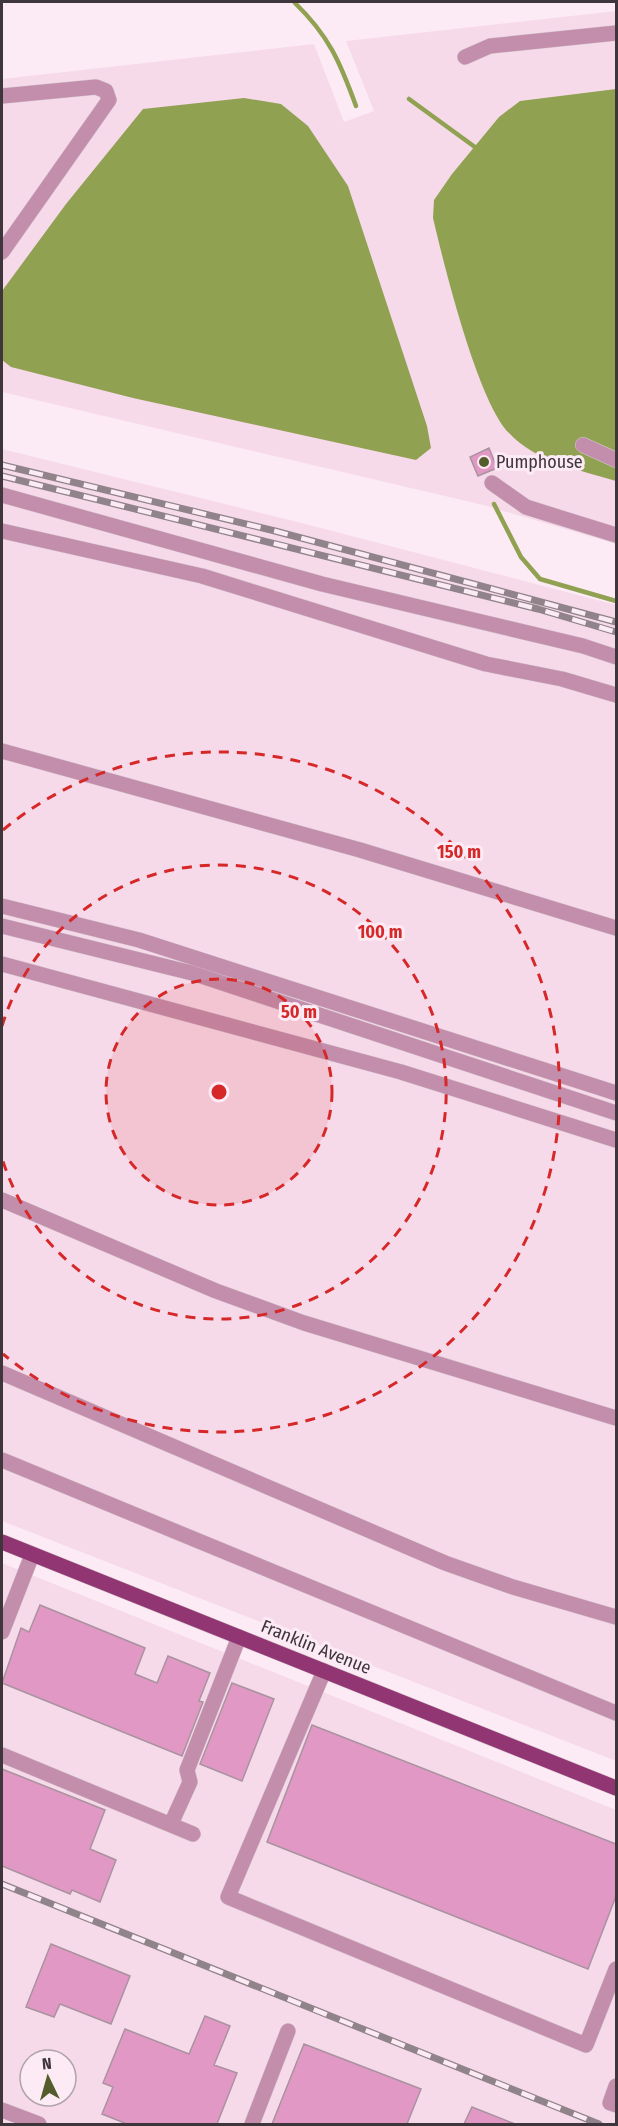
<svg xmlns="http://www.w3.org/2000/svg" width="618" height="2126" font-family="'Fira Sans Condensed',sans-serif">
<rect width="100%" height="100%" fill="#fcebf4"/>
<path fill="#f7daea" fill-rule="evenodd" d="M616,11V544L483,505L2,392V79L314,44L344,122L374,111L346,41Z
M2,449L298,522L616,605V1761L2,1521Z
M2,1563L616,1810V2124H2ZM30,2060H66V2096H30Z"/>
<path fill="#91a152" d="M616,89V481C580,470 536,462 509,433C478,402 444,265 433,218L434,200L452,174L499,117L520,101Z
M244,98L281,104L308,126L348,186L427,426L431,448L416,460L133,398L11,367L2,360V291L66,204L143,109Z"/>
<g fill="none" stroke-linecap="round" stroke-linejoin="round">
<path stroke="#91a152" stroke-width="4.5" d="M295,3C329,36 340,62 356,106
M409,99L479,150
M494,504L521,557L540,579L616,601"/>
</g>
<path fill="#e298c4" stroke="#a8939f" stroke-width="1.5" d="M489,448L497,468L478,476L470,457Z
M40,1605L145,1648L135,1674L157,1683L168,1656L210,1673L199,1701L203,1702L182,1756L2,1683L21,1628L29,1632Z
M232,1683L274,1699L242,1781L200,1764Z
M312,1725L616,1844V1896L588,1969L267,1842Z
M2,1769L105,1810L90,1849L116,1860L100,1902L72,1890L70,1894L2,1866Z
M51,1944L130,1976L111,2024L60,2004L54,2017L26,2007Z
M205,2016L230,2026L214,2065L237,2073L217,2124H127L102,2114L113,2087L103,2083L125,2029L189,2054Z
M304,2044L421,2089L407,2124H272Z
M472,2107L515,2124H464Z"/>
<g fill="none" stroke-linecap="round" stroke-linejoin="round">
<defs>
<path id="minor" d="M465,57L490,46L616,33
M2,96L96,87L106,91L109,100L2,252
M583,445L616,460
M492,483L526,507L616,535
M2,495L322,584L583,646L616,657
M2,531L202,576L486,664L562,679L616,695
M2,751L360,850L616,928
M2,906L139,940L616,1093
M2,926L192,973L616,1113
M2,964L401,1072L616,1140
M2,1200L216,1291L304,1323L616,1418
M2,1373L445,1563L513,1587L616,1617
M2,1460L616,1713
M2,1632L32,1555
M324,1671L228,1897L586,2045L616,1969
M2,1755L193,1834
M171,1824L190,1782L187,1770L239,1637
M616,2086L610,2103L616,2105
M2,2110L39,2124
M252,2124L288,2031"/>
<path id="major" d="M2,1542L616,1788"/>
</defs>
<use href="#minor" stroke="#d6c7cf" stroke-width="16"/>
<use href="#major" stroke="#d6c7cf" stroke-width="16"/>
<use href="#minor" stroke="#c28eac" stroke-width="15"/>
<use href="#major" stroke="#913672" stroke-width="15"/>
<defs>
<path id="rail" d="M2,465L275,531L616,622
M2,476L538,609L616,632
M2,1884L599,2124"/>
</defs>
<use href="#rail" stroke="#90848a" stroke-width="7"/>
<use href="#rail" stroke="#fcebf4" stroke-width="4.5" stroke-dasharray="14" stroke-linecap="butt"/>
</g>
<circle cx="219" cy="1092" r="113" fill="#d62828" fill-opacity=".12"/>
<g fill="none" stroke="#d62828" stroke-width="3" stroke-dasharray="10 8">
<circle cx="219" cy="1092" r="113"/>
<path d="M2 1026A227 227 0 1 1 2 1158"/>
<path d="M3 830A340 340 0 1 1 3 1354"/>
</g>
<circle fill="#535c2b" stroke="#fcebf4" stroke-width="2" cx="484" cy="462" r="6"/>
<g text-anchor="middle" stroke-width="6" stroke-linejoin="round" paint-order="stroke">
<g font-size="18" fill="#3f363b" stroke="#fcebf4" text-anchor="start">
<text x="496" y="468">Pumphouse</text>
</g>
<g font-size="18" fill="#3f363b" stroke="#fcebf4">
<text transform="translate(316 1647) rotate(22)" y="6">Franklin Avenue</text>
</g>
</g>
<circle cx="219" cy="1092" r="9" fill="#d62828" stroke="#fcebf4" stroke-width="3"/>
<g font-size="18" text-anchor="middle" font-weight="bold" fill="#d62828" stroke="#fcebf4" stroke-width="6" stroke-linejoin="round" paint-order="stroke">
<text x="459" y="858">150 m</text>
<text x="380" y="938">100 m</text>
<text x="299" y="1018">50 m</text>
</g>
<rect width="618" height="2126" fill="none" stroke="#3f363b" stroke-width="6"/>
<g transform="translate(48 2078) rotate(355)"><circle r="28" fill="#fcebf4" stroke="#b0a3aa" stroke-width="1.5"/>
<path d="M0-4.5L10 22L0 15L-10 22Z" fill="#535c2b"/>
<text y="-9" font-size="16" font-weight="bold" text-anchor="middle" fill="#3f363b">N</text>
</g>
</svg>
